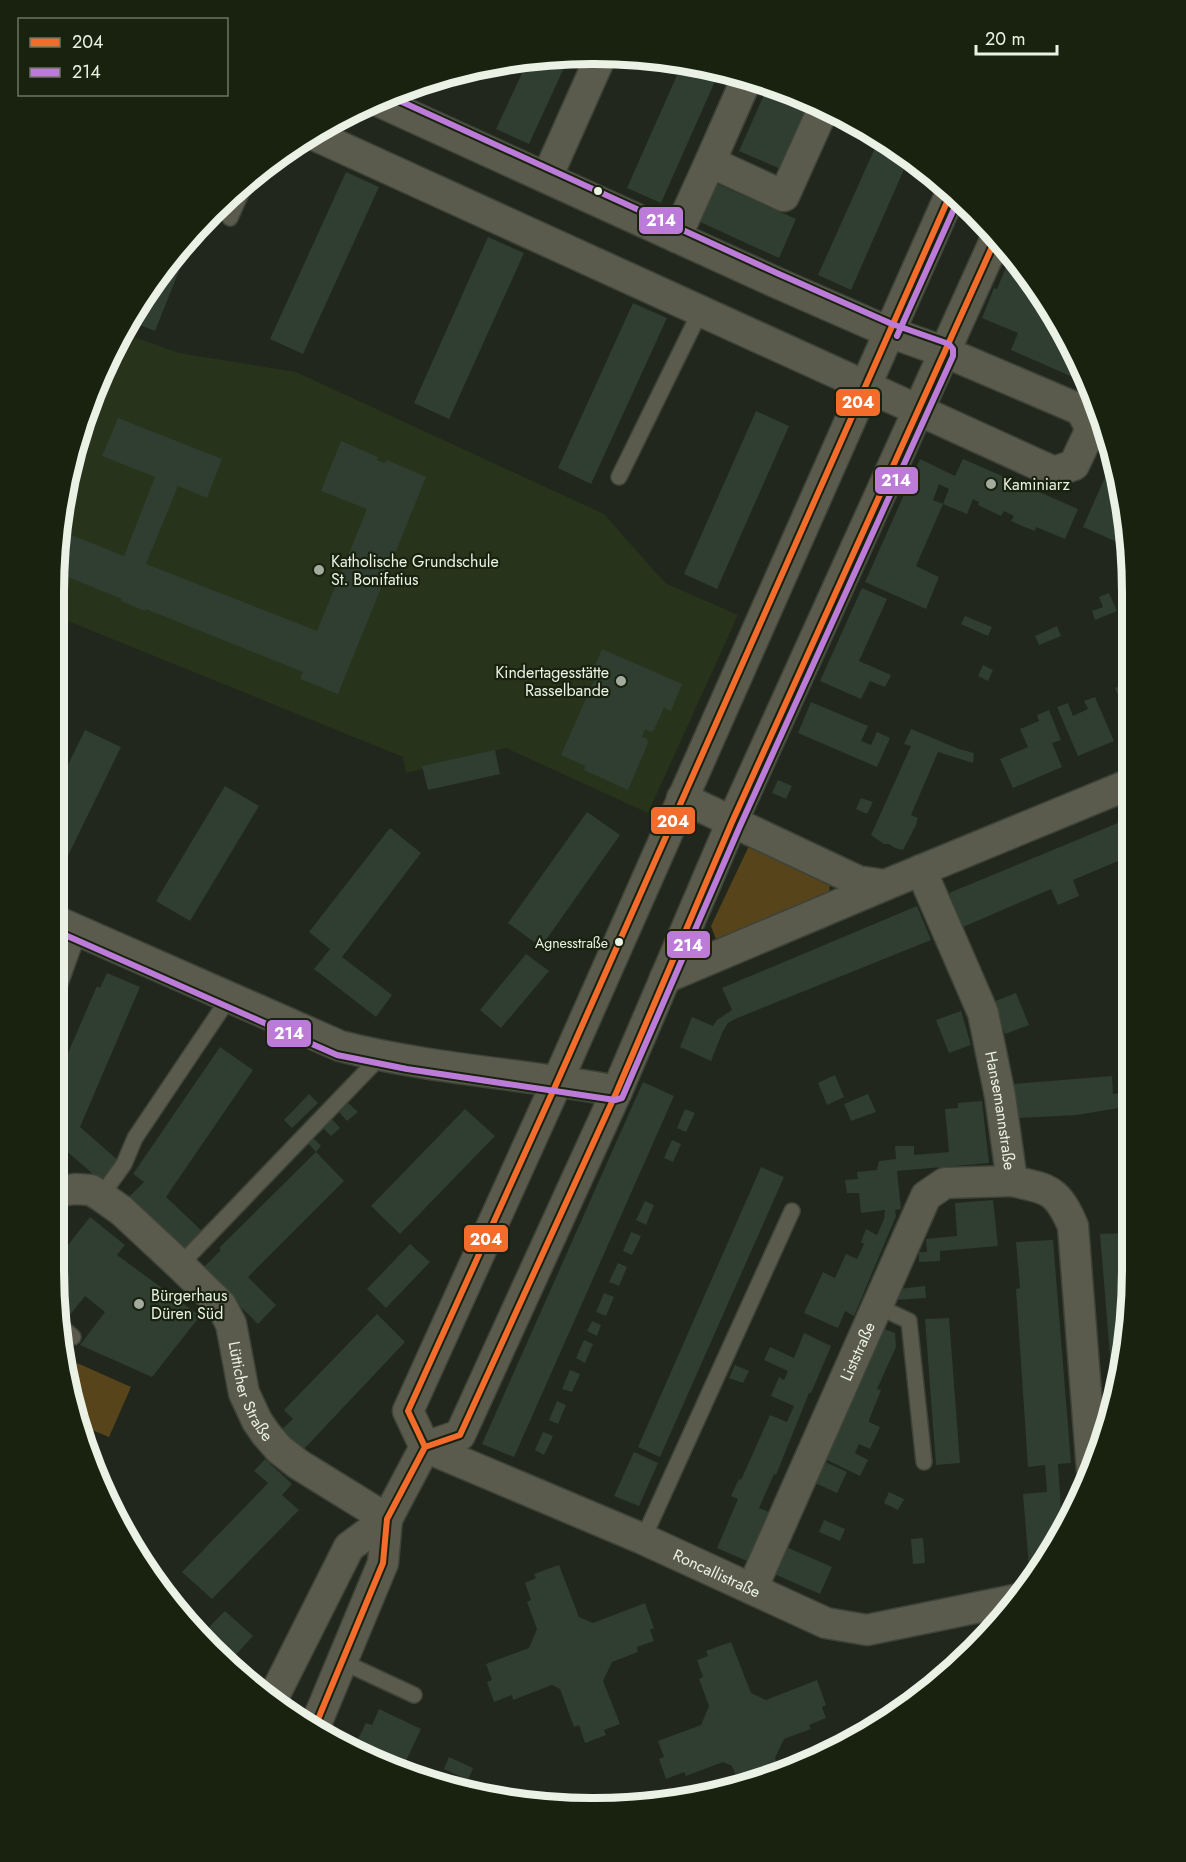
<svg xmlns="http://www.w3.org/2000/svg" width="1186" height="1862" font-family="Jost,sans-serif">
<rect width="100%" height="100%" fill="#21271c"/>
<path fill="#27331a" d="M126,334L179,353L296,372L604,514L665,583L738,615L648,813L506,748L406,773L403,757L58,617L59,523L95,386Z"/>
<path fill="#57441a" d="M748,848H759L830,883L829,894L717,942L711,926Z
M77,1363L131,1387L109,1437L80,1425L72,1376Z"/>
<path fill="#2f3e31" d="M569,57L529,144L496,129L529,58Z
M682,64L720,70L661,203L627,188Z
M768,86L813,103L783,170L739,151Z
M879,139L909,158L851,290L818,275Z
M346,172L379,187L303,354L270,339Z
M715,183L796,219L779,258L698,221Z
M193,236L155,331L132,322L166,265Z
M488,237L524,253L449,419L414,403Z
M1011,255L1037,292L1034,299L1046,304L1060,324L1084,382L1011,350L1018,333L982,318L994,288L997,289Z
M633,303L667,318L591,484L558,468Z
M756,411L789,426L717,589L684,574Z
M118,418L222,459L207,498L178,486L146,564L317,631L367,509L321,491L341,441L378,457L377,460L385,463L387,460L426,477L338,694L300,679L303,672L146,609L145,611L121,601L122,599L58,573V560L69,534L124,556L155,477L102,456Z
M1114,457L1128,542L1126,546L1083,527Z
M920,459L955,476L963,459L1078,509L1065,539L1036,527L1035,531L1022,526L1011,521L1014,516L1004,511L1001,516L978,505L979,502L973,499L967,514L943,504L949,489L939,484L933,500L943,504L916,566L939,577L926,609L865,582Z
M862,588L887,599L859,661L891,675L885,687L870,681L861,699L820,681Z
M1109,593L1117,611L1095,620L1092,611L1103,607L1099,597Z
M965,616L992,627L988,636L961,624Z
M1057,626L1061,636L1039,645L1035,636Z
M602,649L682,684L671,711L664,708L654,730L650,732L645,729L642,737L647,739L648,743L628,790L584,770L585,766L561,755L595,678L591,675Z
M983,665L993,670L988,681L978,676Z
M1130,682V724L1115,688Z
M1095,697L1114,741L1078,756L1057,707L1068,703L1073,716L1088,709L1084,701Z
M811,702L868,726L861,741L871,745L877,732L890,738L877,767L798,733Z
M1049,710L1061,740L1052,743L1062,767L1013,788L1000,759L1028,747L1020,729L1039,721L1037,715Z
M911,729L959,749L974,753L973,763L938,752L911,815L918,818L916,825L903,850L895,848L889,844H884L871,835L911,746L904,744Z
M85,730L121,747L62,868L56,865L57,787Z
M495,750L500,774L428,790L422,766Z
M778,780L792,786L786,799L772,793Z
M225,786L259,806L190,921L156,901Z
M861,798L873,802L867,814L856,809Z
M587,812L620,835L541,947L508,923Z
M1130,818V856L1073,880L1079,896L1058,905L1051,889L963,927L949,893Z
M390,828L421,853L342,957L392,995L376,1017L314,969L330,949L309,932Z
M917,906L931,940L735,1019L728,1023L723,1031L711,1061L680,1047L692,1017L713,1026L717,1020L732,1010L722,988Z
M526,954L549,971L501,1028L480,1010Z
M107,973L140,987L80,1127L119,1161L101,1181L55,1141V1138L68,1122L55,1116V1083L97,986L100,988Z
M1016,993L1029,1025L1005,1034L993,1002Z
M961,1011L971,1045L949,1053L936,1020Z
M220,1047L253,1070L166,1197L203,1232L184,1251L128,1198L144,1182L133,1174Z
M835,1075L844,1097L827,1105L818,1083Z
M1112,1076L1113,1094L1128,1092V1129H1127L1125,1107L1077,1115L1017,1118L1014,1084Z
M643,1082L674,1096L514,1457L482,1444Z
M309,1094L318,1103L292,1128L284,1120Z
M868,1094L876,1112L851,1121L844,1104Z
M982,1101L989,1163L897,1171L901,1209L895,1210L896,1216L854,1316L845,1311L838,1328L804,1313L823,1272L835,1278L846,1254L857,1259L864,1244L861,1242L866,1229L877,1235L884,1219L885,1210L861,1213L859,1193H847L845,1180L858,1179L857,1172L877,1170L879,1161L896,1159L895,1146H914V1155L949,1152L945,1109L958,1108V1103Z
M348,1103L358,1112L347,1121L339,1112Z
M465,1109L495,1136L400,1234L371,1206Z
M685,1109L695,1113L686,1132L677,1128Z
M331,1118L340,1128L331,1136L323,1128Z
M312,1137L321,1146L316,1152L307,1142Z
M672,1140L681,1144L673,1162L664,1158Z
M316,1152L344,1181L248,1277L276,1305L258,1324L202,1269L221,1250L219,1248Z
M761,1167L784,1177L660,1457L638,1447Z
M993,1200L998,1246L940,1251V1261L919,1262V1252H927L926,1239L957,1236L955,1203Z
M645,1201L654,1205L646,1225L636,1220Z
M90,1217L125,1245L117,1255L200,1316L152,1377L80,1345L105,1312L85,1296L70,1315L60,1307L54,1263Z
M631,1232L641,1236L632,1255L623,1251Z
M1128,1233L1127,1339L1113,1392L1100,1234Z
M1053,1240L1071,1463L1058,1464L1062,1525L1038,1566L1029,1567L1023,1494L1047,1492L1045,1465L1028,1467L1016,1289L1020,1288L1016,1242Z
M410,1244L430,1262L386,1308L367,1289Z
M618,1263L627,1267L619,1286L609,1282Z
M925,1286L926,1298L894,1300L899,1289Z
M604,1293L614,1297L606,1316L596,1312Z
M377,1314L405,1342L304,1449L281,1430L293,1419L284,1410Z
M949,1318L960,1463L936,1465L925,1319Z
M592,1321L601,1325L597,1336L587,1331Z
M882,1328L895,1333L896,1347L877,1389L881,1390L869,1420V1422L880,1427L870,1449L859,1444L855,1453L868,1460L860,1476L823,1458Z
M804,1333L831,1346L811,1393H809L776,1475L774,1474L759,1508L769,1512L747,1561L717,1548L738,1499L731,1496L739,1479L741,1480L770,1415L787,1422L794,1406L771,1396L779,1377L784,1380L788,1371L764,1360L770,1347L794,1358Z
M584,1340L593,1344L585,1363L576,1358Z
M735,1365L749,1371L743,1383L729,1378Z
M570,1370L580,1374L572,1392L562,1389Z
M557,1401L566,1405L558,1424L549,1420Z
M543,1432L553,1436L544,1455L535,1450Z
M634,1452L658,1463L639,1506L614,1496Z
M265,1459L292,1484L282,1495L299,1510L212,1599L182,1572L268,1483L254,1471Z
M823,1461L847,1472L837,1493L813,1482Z
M889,1492L904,1499L898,1510L884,1503Z
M824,1520L845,1529L840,1541L819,1532Z
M923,1538L925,1563L913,1564L911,1539Z
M784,1546L832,1567L820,1594L772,1573Z
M559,1565L579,1617L593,1623L645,1603L654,1628L650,1630L654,1641L637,1647L638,1652L612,1662L603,1681L620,1724L604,1730L606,1735L585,1743L579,1725L574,1727L560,1689L552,1685L513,1700L512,1695L494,1702L487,1682L492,1680L486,1664L529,1648L537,1629L527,1602L531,1600L525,1583L536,1578L534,1574Z
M225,1611L253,1636L231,1660L204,1632Z
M731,1642L751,1693L766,1700L817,1680L826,1705L822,1707L826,1718L809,1725L811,1729L784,1739L775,1758L779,1768L740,1786L732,1766L723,1762L686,1776L684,1772L666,1779L659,1759L664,1757L658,1741L701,1725L709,1706L699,1679L703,1677L697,1660L708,1656L706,1651Z
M379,1709L421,1729L404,1765L419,1772L416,1777L355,1745L366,1723L372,1725Z
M449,1757L473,1768L468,1780L444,1769Z"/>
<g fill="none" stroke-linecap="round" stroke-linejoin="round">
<defs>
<path id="lane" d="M230,218L246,182
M619,477L701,310
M56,995L79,931
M101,1196L124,1164L135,1138L229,998
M180,1265L381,1056
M877,1306L909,1321L924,1462
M64,1329L73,1337
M643,1539L792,1211
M343,1662L414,1695"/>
<g id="street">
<path d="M312,134L1054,472L1074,465L1091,429L1081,410L945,352L889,332L775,282L378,101"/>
<path d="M710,162L747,78"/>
<path d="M547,177L601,56"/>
<path d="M676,237L710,162L784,196L824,107"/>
<path d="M682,798L858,881L885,885L1130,784"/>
<path id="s1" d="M921,870L983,1013L1000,1096L1012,1181C1049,1189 1057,1189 1073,1226L1092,1470"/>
<path d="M56,921L340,1046C430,1069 525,1074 617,1091"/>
<path d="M665,978L885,885"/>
<path id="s2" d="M54,1192L75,1189L91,1190L101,1196L122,1211L180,1265L221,1305L231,1324L244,1393L257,1421L266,1434L279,1449L298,1464L387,1519"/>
<path d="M425,1447L408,1411L558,1080L951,193"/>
<path id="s3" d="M425,1447L643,1539L826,1623L867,1630L1019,1599"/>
<path id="s4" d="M752,1589L926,1196L945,1183L1012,1181"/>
<path d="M272,1700L349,1547L387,1519"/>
<path d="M316,1724L383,1563L387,1519L425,1447L460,1435L617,1091L732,822L997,236"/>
</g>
</defs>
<use href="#lane" stroke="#3d4339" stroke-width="18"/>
<use href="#street" stroke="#3d4339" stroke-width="33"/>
<use href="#lane" stroke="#5a5b4c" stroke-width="15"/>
<use href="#street" stroke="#5a5b4c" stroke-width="30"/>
<defs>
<path id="bus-1" d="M425,1447L408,1411L558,1080L951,193
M316,1724L383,1563L387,1519L425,1447L460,1435L617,1091L732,822L997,236"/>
<path id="bus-2" d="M897,336L958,200
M56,931L337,1055L407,1069L615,1100L622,1098L740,826L953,356V349L949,344L892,324L779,274L389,96"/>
</defs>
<use href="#bus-1" stroke="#18220e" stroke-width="10"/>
<use href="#bus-2" stroke="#18220e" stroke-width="10"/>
<use href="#bus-1" stroke="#f36c2b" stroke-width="6"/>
<use href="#bus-2" stroke="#bd7bd9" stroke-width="6"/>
</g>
<g fill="#ebf2e5" stroke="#18220e" stroke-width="2">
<circle cx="598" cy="191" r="5"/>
<circle cx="619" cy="942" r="5"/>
</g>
<g fill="#a4ab9f" stroke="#18220e" stroke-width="2">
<circle cx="991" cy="484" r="6"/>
<circle cx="319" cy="570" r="6"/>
<circle cx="621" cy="681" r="6"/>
<circle cx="139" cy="1304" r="6"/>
</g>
<g text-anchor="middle" stroke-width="4.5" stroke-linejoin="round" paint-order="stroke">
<g font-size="14" fill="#ebf2e5" stroke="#18220e" text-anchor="end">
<text x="608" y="948">Agnesstraße</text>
</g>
<g font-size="16" fill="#ebf2e5" stroke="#18220e" text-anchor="start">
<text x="1003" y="490">Kaminiarz</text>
<text x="331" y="567">Katholische Grundschule<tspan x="331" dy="18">St. Bonifatius</tspan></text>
<text x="609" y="678" text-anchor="end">Kindertagesstätte<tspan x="609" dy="18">Rasselbande</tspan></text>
<text x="151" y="1301">Bürgerhaus<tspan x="151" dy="18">Düren Süd</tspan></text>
</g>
<g font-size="16" fill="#ebf2e5" stroke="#18220e">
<text dy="6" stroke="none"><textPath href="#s1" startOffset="255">Hansemannstraße</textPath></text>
<text dy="6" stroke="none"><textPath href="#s4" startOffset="260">Liststraße</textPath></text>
<text dy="6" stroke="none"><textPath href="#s2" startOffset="303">Lütticher Straße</textPath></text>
<text dy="6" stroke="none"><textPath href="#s3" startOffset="318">Roncallistraße</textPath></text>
</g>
</g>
<path d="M0 0H1186V1862H0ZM592 64H594A528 528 0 0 1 1122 592V1270A528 528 0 0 1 594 1798H592A528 528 0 0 1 64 1270V592A528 528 0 0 1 592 64Z" fill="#18220e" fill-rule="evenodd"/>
<path fill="none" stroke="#ebf2e5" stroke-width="8" d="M592 64H594A528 528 0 0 1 1122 592V1270A528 528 0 0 1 594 1798H592A528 528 0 0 1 64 1270V592A528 528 0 0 1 592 64Z"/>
<g stroke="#18220e" stroke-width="2">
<rect x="638" y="206" width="46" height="29" rx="6" fill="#bd7bd9"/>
<rect x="835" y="388" width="46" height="29" rx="6" fill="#f36c2b"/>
<rect x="874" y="466" width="45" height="29" rx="6" fill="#bd7bd9"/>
<rect x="650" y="806" width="46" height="29" rx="6" fill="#f36c2b"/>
<rect x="666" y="930" width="45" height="29" rx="6" fill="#bd7bd9"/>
<rect x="266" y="1019" width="46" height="29" rx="6" fill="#bd7bd9"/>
<rect x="463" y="1224" width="46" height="29" rx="6" fill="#f36c2b"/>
</g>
<g font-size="16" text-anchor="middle" font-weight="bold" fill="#fff">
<text x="661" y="226">214</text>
<text x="858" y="408">204</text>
<text x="896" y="486">214</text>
<text x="673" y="827">204</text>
<text x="688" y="951">214</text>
<text x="289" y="1039">214</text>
<text x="486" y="1245">204</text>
</g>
<rect x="18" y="18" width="210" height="78" fill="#18220e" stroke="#6c7564" stroke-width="1.5"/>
<rect x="30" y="38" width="30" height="9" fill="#f36c2b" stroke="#6c7564" stroke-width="1.5"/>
<text x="72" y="48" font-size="18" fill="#ebf2e5">204</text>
<rect x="30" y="68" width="30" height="9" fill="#bd7bd9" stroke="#6c7564" stroke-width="1.5"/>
<text x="72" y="78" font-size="18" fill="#ebf2e5">214</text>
<path d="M976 45v9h81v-9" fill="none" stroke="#ebf2e5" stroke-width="3"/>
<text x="985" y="45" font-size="18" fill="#ebf2e5" stroke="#18220e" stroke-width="4.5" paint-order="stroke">20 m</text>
</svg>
